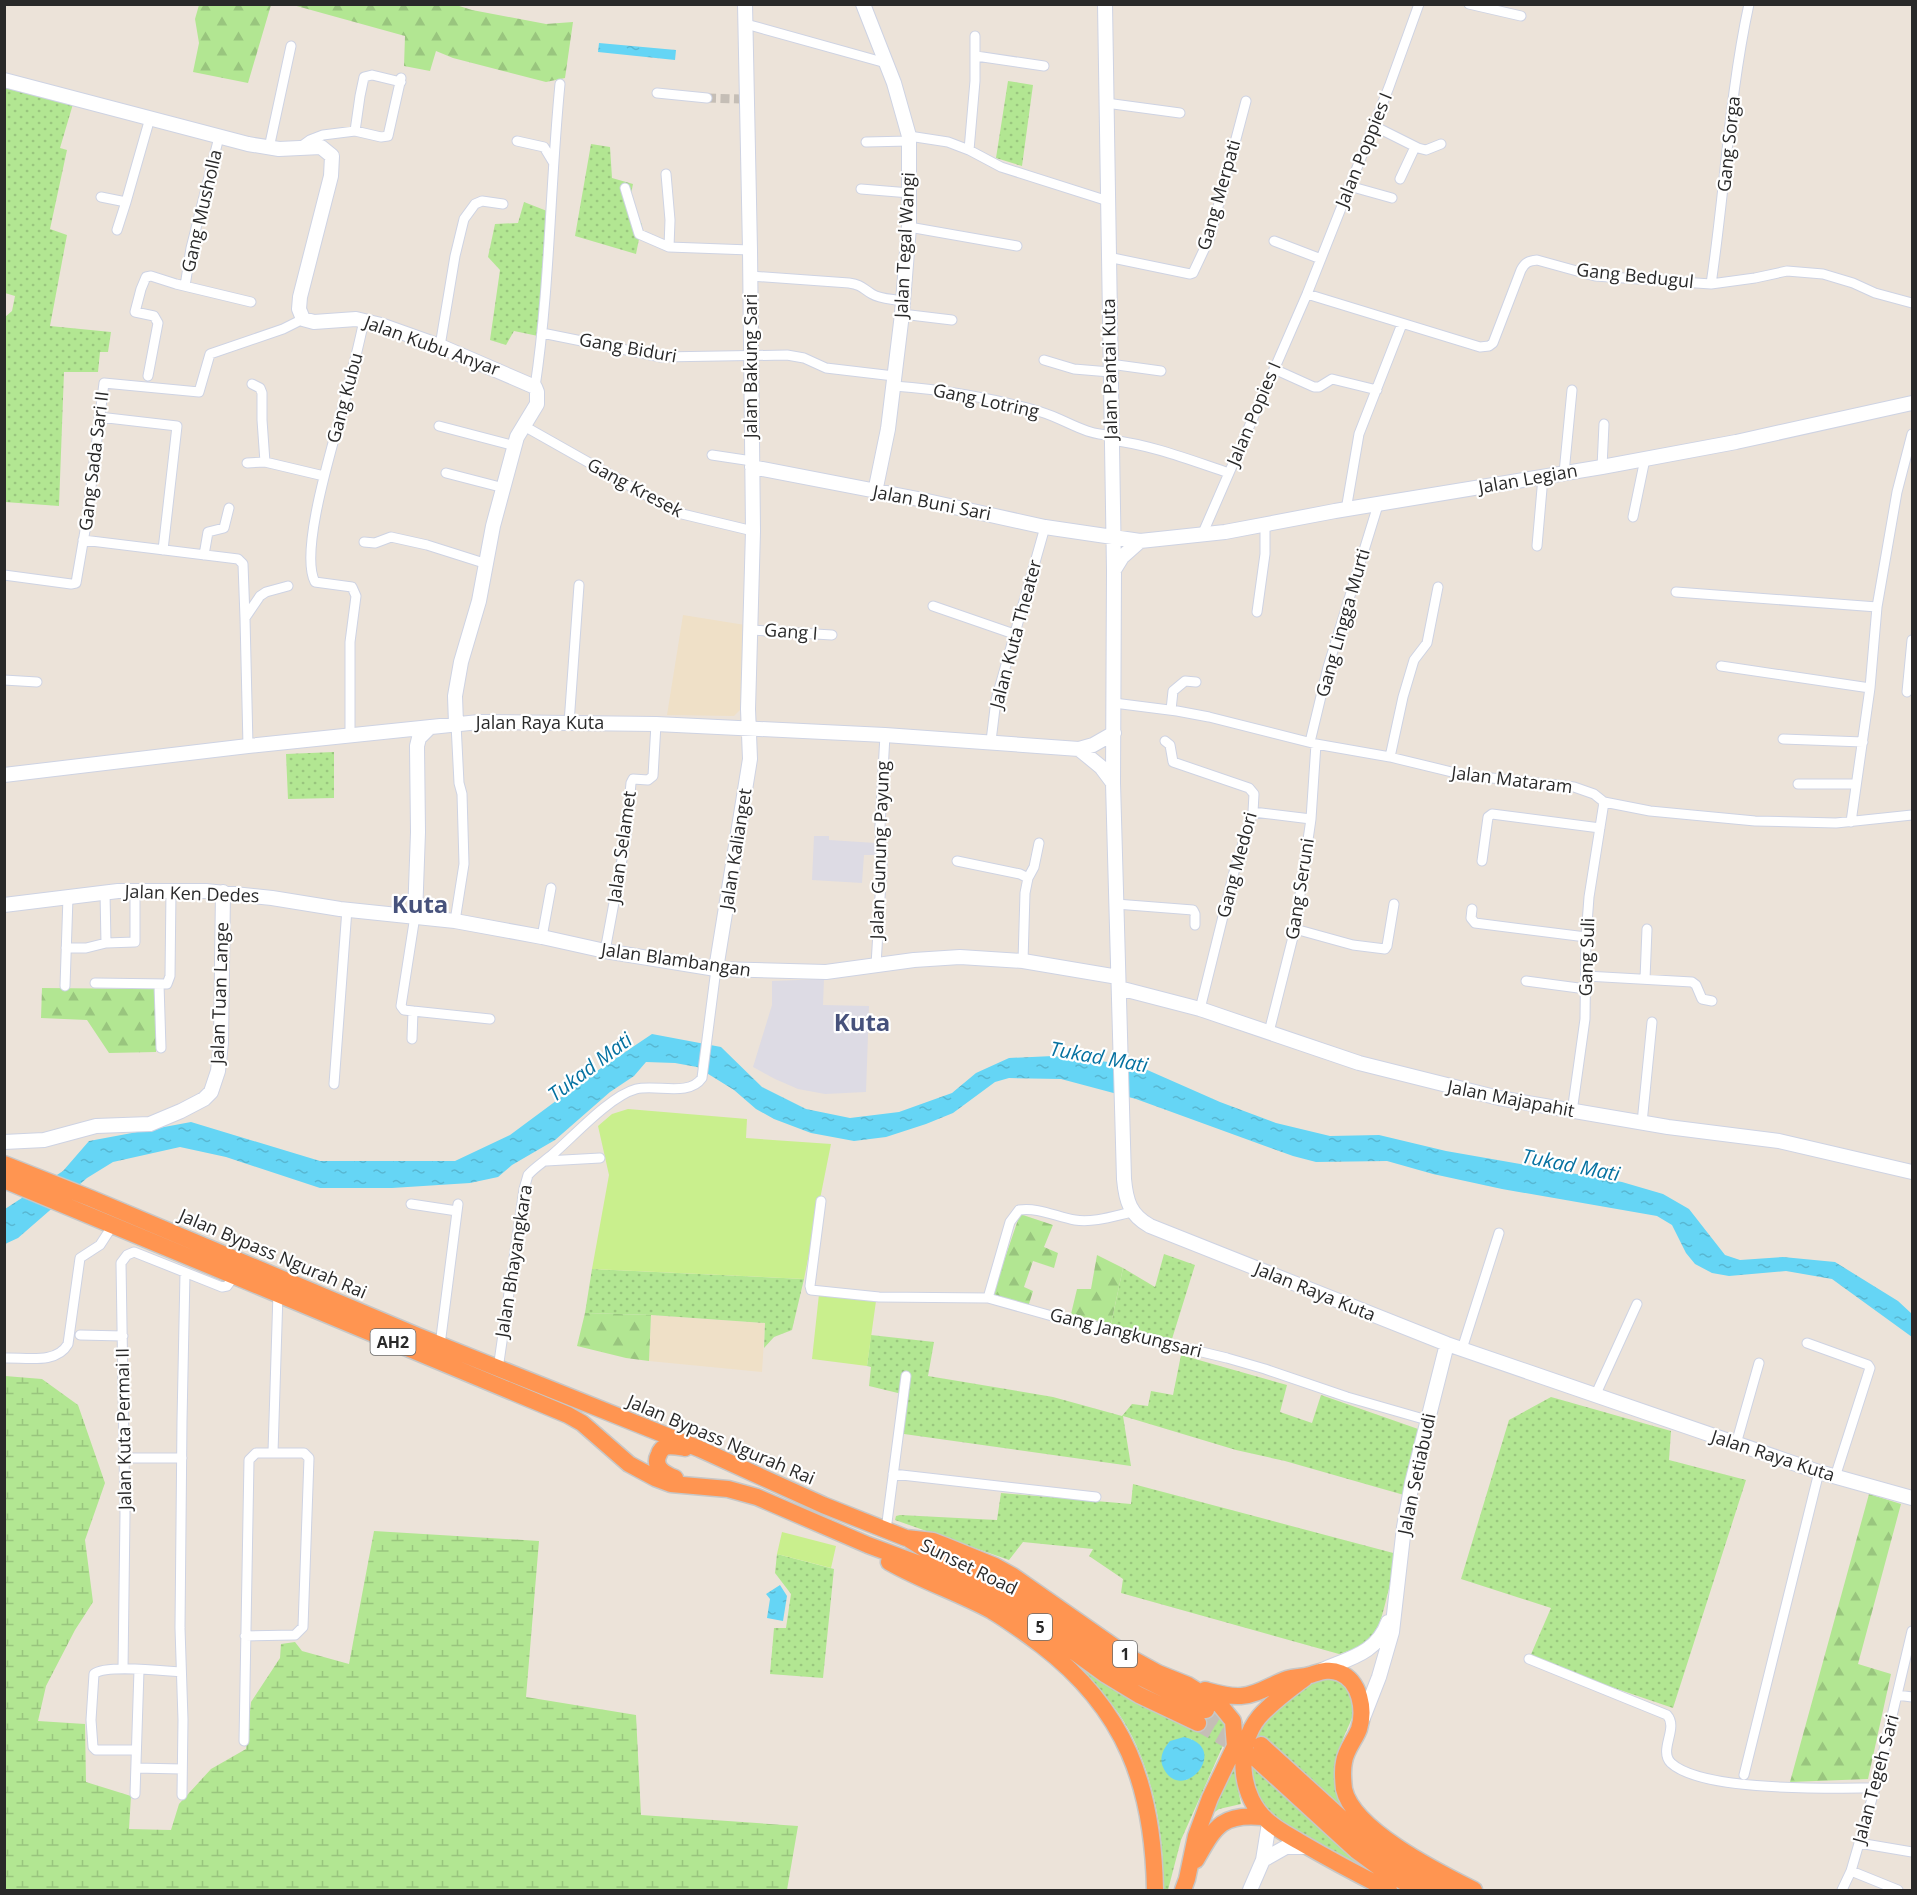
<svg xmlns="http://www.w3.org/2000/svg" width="1917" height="1895" font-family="'Open Sans',sans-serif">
<defs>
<pattern id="grass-dots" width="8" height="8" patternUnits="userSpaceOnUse" patternTransform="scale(1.5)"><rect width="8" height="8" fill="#b2e692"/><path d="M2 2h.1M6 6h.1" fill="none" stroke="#99c57e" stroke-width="1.8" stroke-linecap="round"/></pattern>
<pattern id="forest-firs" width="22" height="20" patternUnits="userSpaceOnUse" patternTransform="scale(1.5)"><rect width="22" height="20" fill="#b2e692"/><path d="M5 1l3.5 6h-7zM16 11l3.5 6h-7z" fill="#99c57e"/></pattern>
<pattern id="wetland-marsh" width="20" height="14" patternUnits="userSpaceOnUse" patternTransform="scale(1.5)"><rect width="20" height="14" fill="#b2e692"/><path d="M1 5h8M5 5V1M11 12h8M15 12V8" fill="none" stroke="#99c57e"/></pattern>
<pattern id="water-ripples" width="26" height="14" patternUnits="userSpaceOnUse" patternTransform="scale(1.5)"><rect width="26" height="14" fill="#65d5f5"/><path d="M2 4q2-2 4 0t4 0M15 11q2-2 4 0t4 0" fill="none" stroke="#58b7d2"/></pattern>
</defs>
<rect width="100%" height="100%" fill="#ece3d9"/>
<path fill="#dddbe4" d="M814,836H829V840L876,843L881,855H864L862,883L812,880Z
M824,979L823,1005L869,1006L866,1092L825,1094L798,1089L775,1079L753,1067L772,1005V981Z"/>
<path fill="#efe0c7" d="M683,615L745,625L742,708L734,716L667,715Z
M651,1315L765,1323L762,1372L649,1361Z"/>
<path fill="url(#grass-dots)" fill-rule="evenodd" d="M1008,81L1033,85L1022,166L996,158Z
M4,86L73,104L60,148L67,150L50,229L67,235L50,326L111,332L108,352H100L98,372H64L59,506L5,502V317L12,311L15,296L5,293Z
M591,144L610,147L612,178L633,184L628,208L642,224L636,254L575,236Z
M524,202L547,211L538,336L514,331L506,345L490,340L500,270L488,257L495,224L518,223Z
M334,752V798L288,799L286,754Z
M1164,1254L1195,1265L1172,1339L1111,1324L1123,1268L1155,1287Z
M592,1269L804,1279L792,1330L774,1337L764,1348L765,1323L651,1315L585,1313Z
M871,1335L934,1342L928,1376L1053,1397L1122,1416L1132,1404L1148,1406L1151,1391L1173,1395L1181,1355L1287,1385L1280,1412L1312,1423L1321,1395L1421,1430L1404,1495L1285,1461L1236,1450L1123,1416L1131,1466L897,1433L902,1394L869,1386L871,1367L867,1366Z
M1551,1397L1671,1431L1669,1460L1746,1480L1673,1708L1529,1659L1551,1608L1461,1579L1509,1420Z
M1133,1484L1397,1554C1394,1568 1391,1582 1387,1596C1379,1630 1375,1644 1339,1654L1121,1593L1123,1579L1089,1556L1093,1549L1023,1542L1009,1560L895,1520L896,1516L900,1515L997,1520L1001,1493L1131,1504Z
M777,1554L834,1569L823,1678L770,1674L774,1628H786L791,1594L775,1573Z
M1078,1664L1132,1697L1212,1705C1223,1717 1228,1725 1225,1741L1181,1840L1168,1890H1163C1165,1833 1152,1763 1119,1714C1107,1697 1092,1681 1078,1664ZM1191,1739L1202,1748L1187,1780L1174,1778L1164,1768Z
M1332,1674C1373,1705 1348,1715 1339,1752C1336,1766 1340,1799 1346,1813L1264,1738L1392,1884L1276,1821L1256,1798L1248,1750L1253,1733L1298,1687Z
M1233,1763L1241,1804L1219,1809L1209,1816Z"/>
<path fill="url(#forest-firs)" d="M199,5H271L248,83L193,72L199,43L195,19Z
M293,5H456L472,10L546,24L573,22L565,78L546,82L453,58L436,51L430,71L404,66L405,36Z
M42,988L157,989L156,1052L109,1053L87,1020L41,1018Z
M1020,1214L1053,1225L1044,1247L1058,1253L1054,1268L1033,1261L1024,1287L1033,1291L1028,1307L992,1296Z
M1097,1255L1123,1268L1111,1324L1071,1314L1077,1289H1091Z
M585,1313L651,1315L649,1361L626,1358L577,1346Z
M1869,1494L1901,1504L1858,1664L1891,1674L1868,1779L1790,1782Z"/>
<path fill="url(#wetland-marsh)" d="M5,1376L42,1379L78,1405L105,1483L85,1540L93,1602L75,1630L46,1686L38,1721L85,1724L86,1782L131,1796L129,1829L171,1830L179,1804L211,1769L246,1749L251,1702L280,1658L281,1644L295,1642L302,1651L349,1664L374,1531L539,1541L526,1697L636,1715L641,1815L798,1826L787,1890H5Z"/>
<path fill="#c9ef8d" d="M628,1109L747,1119L746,1138L831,1144L804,1279L592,1269L609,1175L598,1126L612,1114Z
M819,1294L876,1301L867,1366L812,1359Z
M782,1532L836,1546L831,1568L777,1554Z"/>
<path fill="url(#water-ripples)" d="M599,43L676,50L675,60L598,52Z
M652,1034L721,1047L762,1087L806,1109L850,1118L899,1112L952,1093L976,1073L1009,1058L1053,1056L1136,1065L1220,1102L1276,1123L1330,1136L1379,1135L1446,1151L1622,1182L1663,1194L1689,1209L1725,1255L1740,1260L1783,1257L1835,1262L1898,1301L1912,1314V1337L1832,1279L1786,1271L1729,1276L1712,1273L1695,1264L1686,1253L1672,1225L1657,1216L1502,1189L1433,1174L1387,1161L1316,1162L1293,1156L1136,1099L1061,1079L1009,1078L995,1082L953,1113L926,1124L886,1137L854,1141L811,1133L774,1119L756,1109L734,1090L697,1067L675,1063L646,1062L634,1076L610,1092L555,1140L512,1165L498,1177L470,1183L392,1188H320L226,1157L180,1147L113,1162L87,1178L18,1238L5,1244V1209L63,1171L89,1141L191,1122L320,1161H455L510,1135L591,1075Z
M780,1585L787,1596L783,1621L767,1618L770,1599L766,1594Z
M1184,1737C1233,1748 1181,1807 1163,1767C1159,1758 1163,1749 1170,1741Z"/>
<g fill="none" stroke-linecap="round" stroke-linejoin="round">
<path stroke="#c5beb6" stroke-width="9" stroke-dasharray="9 4.5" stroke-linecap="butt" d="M707,98L741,99"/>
<path stroke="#c5beb6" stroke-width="16" stroke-dasharray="16 8" stroke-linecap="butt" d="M1206,1710L1239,1729
M1198,1723L1245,1750"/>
<defs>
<path id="street" d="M1469,4L1521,16
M746,24L886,63
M976,56L1044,66
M657,93L707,98
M1106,103L1180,113
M1374,126L1418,148L1426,150L1441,144
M355,131L360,96L364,77L372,75L401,82
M909,136L948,142L969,150L1001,167L1108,201
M517,141L544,147L553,162
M866,142L909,141
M269,148L291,46
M299,148L310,140L323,135L355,131L381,137L388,136L401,78
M969,150L975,81V36
M1400,179L1415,147
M1349,186L1392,198
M625,188L639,234L669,247L670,220L666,174
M861,189L910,193
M101,197L126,202L117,230
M126,202L150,118
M909,227L1017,246
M1274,241L1321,259
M669,247L750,250
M1108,257L1190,274L1193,273L1210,237L1246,101
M750,276L849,283C862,285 862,288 872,294C880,299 893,299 902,301
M1711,284C1725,191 1729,96 1749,4
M185,286L191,248L219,137
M1307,294L1480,347L1489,346L1493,343L1521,270C1525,262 1529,261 1537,260L1595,276L1711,284L1755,278L1787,271L1823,274L1853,283L1875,293L1912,303
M902,314L952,320
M542,333L661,357L787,355L804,358L826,368L894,376
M440,346L455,256L464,219L475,204L482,201L503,204
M1044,360L1074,369L1110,372
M1110,364L1161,371
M1274,369L1314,387H1319L1332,379L1377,390
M148,376L158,323L154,316L135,312L141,289L146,277L151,276L176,284L251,302
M252,384L260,388L262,393V420L265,462L324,476
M894,386C940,389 997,399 1041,412C1065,419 1084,435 1111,435
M535,387C550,287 550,185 560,84
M99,417L177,426L163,550
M439,426L515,446
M524,426L678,513L753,531
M1111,440C1152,445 1190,460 1229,473
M712,455L752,461
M247,463L265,462
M1602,467L1604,424
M446,473L504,488
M1564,473L1572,390
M1346,510L1359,434L1402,324
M1633,517L1645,459
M1202,535L1307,294L1389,87L1419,4
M83,540L238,559L243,564L245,618
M364,542L375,543L391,537L427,545L487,564
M1537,546L1543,477
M204,555L208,532L224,528L229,508
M4,575L71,584L76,583L87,519L104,383L199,392L210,354L283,329L303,319
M1676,592L1877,607
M933,606L1014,634
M1257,612L1265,554V526
M751,630L832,635
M1721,666L1870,688
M4,680L37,682
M1907,692L1912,640
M1114,703L1177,711L1209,717L1316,744L1390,757L1464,775L1574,787L1594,794L1604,802L1650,811L1755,821L1836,823L1912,815
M1171,710L1173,691L1185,681L1196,682
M569,723L579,585
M350,737V642L356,596L352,587L315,582C299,552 333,445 342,410C350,380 358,350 364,320
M1783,739L1863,742
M991,741L996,700L1045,527
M1165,741L1170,745L1173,762L1249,788L1254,794L1253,812L1234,872L1200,1009
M1310,742L1328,667L1378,505
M248,746L245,618L260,596L266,592L288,586
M1390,757L1403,697L1414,660L1427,643L1438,587
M1798,784H1856
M1253,812L1311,819
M1851,822L1870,688L1877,607L1897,492L1912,434
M957,861L1020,874L1028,878L1025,893L1023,961
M1482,861L1488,817L1492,814L1600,828
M1028,878L1034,867L1039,843
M105,893L106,943
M1116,904L1193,910L1195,914V925
M1472,909L1471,918L1475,923L1586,937
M455,921L464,864L462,794L459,783L456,724
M1295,929L1353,945L1385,949L1387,946L1394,904
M542,937L551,888
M66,948H86L106,943L135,942V891
M605,951L626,838L631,783L633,779L648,780L653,776L656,724
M876,965L882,864L880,826L885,735
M1586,976L1692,982L1696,985L1702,999L1712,1001
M1645,979L1647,929
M1526,981L1586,989
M95,983L167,984L170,976L171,891
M159,984L161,1048
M65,986L68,897
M413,1011L490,1019
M1269,1032L1295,929L1311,819L1316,744
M412,1039L413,1011L404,1010L401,1006L415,916
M334,1084L347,909
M1572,1112L1585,1019L1586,937L1589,897L1604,802
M1642,1123L1652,1022
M546,1161L600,1158
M821,1201L810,1286L811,1290L879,1297L988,1298L1052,1316L1227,1358L1265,1369L1347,1397L1427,1420
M411,1204L457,1211
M988,1298L1010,1222L1019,1210C1038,1207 1057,1217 1075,1220C1093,1223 1114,1216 1132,1212
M80,1335L123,1336
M1807,1343L1868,1365L1870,1368L1835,1477
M440,1345L458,1204
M1462,1349L1499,1233
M4,1358C25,1357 56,1365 68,1344L80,1258L100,1245L113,1225
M498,1369L524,1189L528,1175C535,1167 545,1161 553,1154C574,1136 610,1096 636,1089C656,1084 689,1097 702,1078L716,969
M1595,1396L1637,1304
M1736,1444L1759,1363
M273,1452L278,1293
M124,1458H182
M893,1474L1096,1497
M886,1530L906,1376
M1529,1659L1667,1715C1679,1728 1658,1750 1671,1763C1702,1792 1831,1788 1875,1788
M123,1669L125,1514L121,1263L127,1255L134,1252L222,1287L227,1286L235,1275
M1897,1695L1912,1697
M244,1741L249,1460L256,1453H304L309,1458L303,1627L295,1635L245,1636
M136,1750H96L93,1747L91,1720L94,1674C106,1664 164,1671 181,1672
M136,1768L182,1769
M1744,1775L1819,1472
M135,1794L139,1670
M182,1795L183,1720L180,1628L182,1421L185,1273
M1859,1843L1912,1852
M1851,1871L1898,1890
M1842,1890L1851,1871L1875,1788L1912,1631"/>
<path id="secondary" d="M863,4L894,83L909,136V227L902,314L888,429L875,492
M1105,4L1114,570L1113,783L1124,1179C1126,1201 1130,1215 1150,1226L1447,1344L1819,1472L1912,1498
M4,80L248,144L279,149L321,147L332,156L331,176L300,297L299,309L303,319L314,322L356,319L381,325L440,346L535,387L537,392V404L517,437L493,526L479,601L461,662L455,696L456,724
M752,467L918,499L1045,527L1140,541L1225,532L1335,511L1602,467L1736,442L1912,403
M1114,570L1122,557L1140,541
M1079,749L1101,767L1113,783
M4,775L248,746L479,722L656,724L885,735L1079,749L1093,745L1114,733
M4,905L118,891H206L272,898L340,909L455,921L542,937L605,951L716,969L826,972L914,960L960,957L1023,961L1118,977
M415,916L418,832L417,746L419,738L430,727
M716,969L750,759L748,709L753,531L750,250L745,4
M1119,988L1200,1009L1359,1063L1499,1098L1668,1127L1779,1141L1912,1172
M4,1142L44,1140L96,1126L150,1124L181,1111L204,1099L211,1092L218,1071L221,1043L223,892
M1322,1670C1350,1658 1377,1653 1388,1622
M1363,1718L1379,1677L1392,1632L1404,1527L1412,1483L1447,1344
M1263,1860L1286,1847H1309
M1250,1890L1263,1860L1269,1823"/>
<path id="highway" d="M4,1164L90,1198L418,1336L700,1449L823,1505L906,1538L933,1541L946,1546L995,1566L1013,1576L1129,1657L1158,1673L1188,1685L1220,1705L1233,1721L1235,1746L1210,1798L1196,1836L1187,1879L1183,1890
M4,1180L568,1415L582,1423L629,1464L655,1478L671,1484L728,1489L757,1497L868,1545L941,1572L981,1591L1033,1622L1106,1675L1139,1695L1198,1723
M675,1478C665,1474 652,1467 659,1454C660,1451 663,1448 665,1447C671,1445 679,1447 685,1448
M910,1540L939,1558L987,1578L1010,1591L1114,1664L1206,1710
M889,1562C922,1581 959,1593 992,1611C1009,1621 1025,1633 1041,1645C1126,1710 1153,1786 1155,1890
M1305,1678C1289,1690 1272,1702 1259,1717C1235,1746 1239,1798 1269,1822C1278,1830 1290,1836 1300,1842C1329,1859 1359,1875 1389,1890
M1205,1690C1216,1693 1229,1697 1241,1696C1258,1695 1272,1684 1287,1679C1295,1677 1302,1677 1310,1675C1320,1672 1329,1668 1340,1673C1360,1681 1365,1710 1359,1729C1355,1740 1346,1749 1344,1762C1342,1771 1343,1780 1344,1789C1353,1830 1438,1872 1474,1890
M1261,1745L1373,1847L1404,1868L1446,1890
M1253,1756L1357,1851L1387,1873L1419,1890
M1196,1860C1215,1827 1221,1813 1263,1817"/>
</defs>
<use href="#street" stroke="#ced3e3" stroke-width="11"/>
<use href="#secondary" stroke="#ced3e3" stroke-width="16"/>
<use href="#highway" stroke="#c7c7c7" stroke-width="19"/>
<use href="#street" stroke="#fff" stroke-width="9"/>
<use href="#secondary" stroke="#fff" stroke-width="14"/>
<use href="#highway" stroke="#ff9551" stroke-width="16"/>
</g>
<g text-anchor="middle" stroke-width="4.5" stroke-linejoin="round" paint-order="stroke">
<g fill="#fff" stroke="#696969" stroke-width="1.5">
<rect x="370.5" y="1329" width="45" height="26" rx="4.5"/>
<rect x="1028" y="1614" width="24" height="26" rx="4.5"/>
<rect x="1113" y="1641" width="24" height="26" rx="4.5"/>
</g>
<g font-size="16" font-weight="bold" fill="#292929">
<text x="393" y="1348">AH2</text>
<text x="1040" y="1633">5</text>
<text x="1125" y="1660">1</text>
</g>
<g font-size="18" fill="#292929" stroke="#fff">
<text transform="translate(1729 144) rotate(-84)" y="6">Gang Sorga</text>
<text transform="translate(1364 150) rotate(-68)" y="6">Jalan Poppies I</text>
<text transform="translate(1219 195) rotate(-74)" y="6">Gang Merpati</text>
<text transform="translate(202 211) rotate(-77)" y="6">Gang Musholla</text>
<text transform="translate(905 245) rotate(-87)" y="6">Jalan Tegal Wangi</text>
<text transform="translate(1635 276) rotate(6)" y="6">Gang Bedugul</text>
<text transform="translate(432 346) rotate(20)" y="6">Jalan Kubu Anyar</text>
<text transform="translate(628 348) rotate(10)" y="6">Gang Biduri</text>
<text transform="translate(751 366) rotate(-90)" y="6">Jalan Bakung Sari</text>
<text transform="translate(1110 369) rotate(-91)" y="6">Jalan Pantai Kuta</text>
<text transform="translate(345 398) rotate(-75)" y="6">Gang Kubu</text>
<text transform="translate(986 401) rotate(12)" y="6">Gang Lotring</text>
<text transform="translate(1254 414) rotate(-67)" y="6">Jalan Popies I</text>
<text transform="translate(94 461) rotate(-83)" y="6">Gang Sada Sari II</text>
<text transform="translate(1528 479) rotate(-10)" y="6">Jalan Legian</text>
<text transform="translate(635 488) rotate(28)" y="6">Gang Kresek</text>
<text transform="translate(932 503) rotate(11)" y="6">Jalan Buni Sari</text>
<text transform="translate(1343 623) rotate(-74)" y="6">Gang Lingga Murti</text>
<text transform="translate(791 632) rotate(4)" y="6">Gang I</text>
<text transform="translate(1016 634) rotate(-75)" y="6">Jalan Kuta Theater</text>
<text x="540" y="729">Jalan Raya Kuta</text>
<text transform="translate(1512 780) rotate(7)" y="6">Jalan Mataram</text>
<text transform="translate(622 847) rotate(-82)" y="6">Jalan Selamet</text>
<text transform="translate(736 849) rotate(-81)" y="6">Jalan Kalianget</text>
<text transform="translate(880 850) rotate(-88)" y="6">Jalan Gunung Payung</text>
<text transform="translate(1237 865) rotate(-75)" y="6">Gang Medori</text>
<text transform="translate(1300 889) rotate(-81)" y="6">Gang Seruni</text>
<text transform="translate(192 894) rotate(2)" y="6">Jalan Ken Dedes</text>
<text transform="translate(1587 957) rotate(-88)" y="6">Gang Suli</text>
<text transform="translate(676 960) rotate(8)" y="6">Jalan Blambangan</text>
<text transform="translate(220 993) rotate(-88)" y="6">Jalan Tuan Lange</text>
<text transform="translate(1511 1099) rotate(11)" y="6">Jalan Majapahit</text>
<text transform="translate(273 1254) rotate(23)" y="6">Jalan Bypass Ngurah Rai</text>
<text transform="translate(514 1261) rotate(-81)" y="6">Jalan Bhayangkara</text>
<text transform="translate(1315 1292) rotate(22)" y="6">Jalan Raya Kuta</text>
<text transform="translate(1126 1333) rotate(14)" y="6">Gang Jangkungsari</text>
<text transform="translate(124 1429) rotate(-91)" y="6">Jalan Kuta Permai II</text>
<text transform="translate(721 1440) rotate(23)" y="6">Jalan Bypass Ngurah Rai</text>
<text transform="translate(1773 1456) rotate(18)" y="6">Jalan Raya Kuta</text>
<text transform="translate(1417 1474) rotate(-78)" y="6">Jalan Setiabudi</text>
<text transform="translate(969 1567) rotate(26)" y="6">Sunset Road</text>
<text transform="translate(1876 1779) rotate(-75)" y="6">Jalan Tegeh Sari</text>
</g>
<g font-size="20" font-style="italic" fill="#0571a0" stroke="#fff">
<text transform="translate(1099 1057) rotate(10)" y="7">Tukad Mati</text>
<text transform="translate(590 1067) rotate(-37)" y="7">Tukad Mati</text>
<text transform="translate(1571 1165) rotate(11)" y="7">Tukad Mati</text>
</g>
<g font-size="24" font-weight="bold" fill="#47527c" stroke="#fff">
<text x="420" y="913">Kuta</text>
<text x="862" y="1031">Kuta</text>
</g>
</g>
<rect width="1917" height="1895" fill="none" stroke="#292929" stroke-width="12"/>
</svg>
